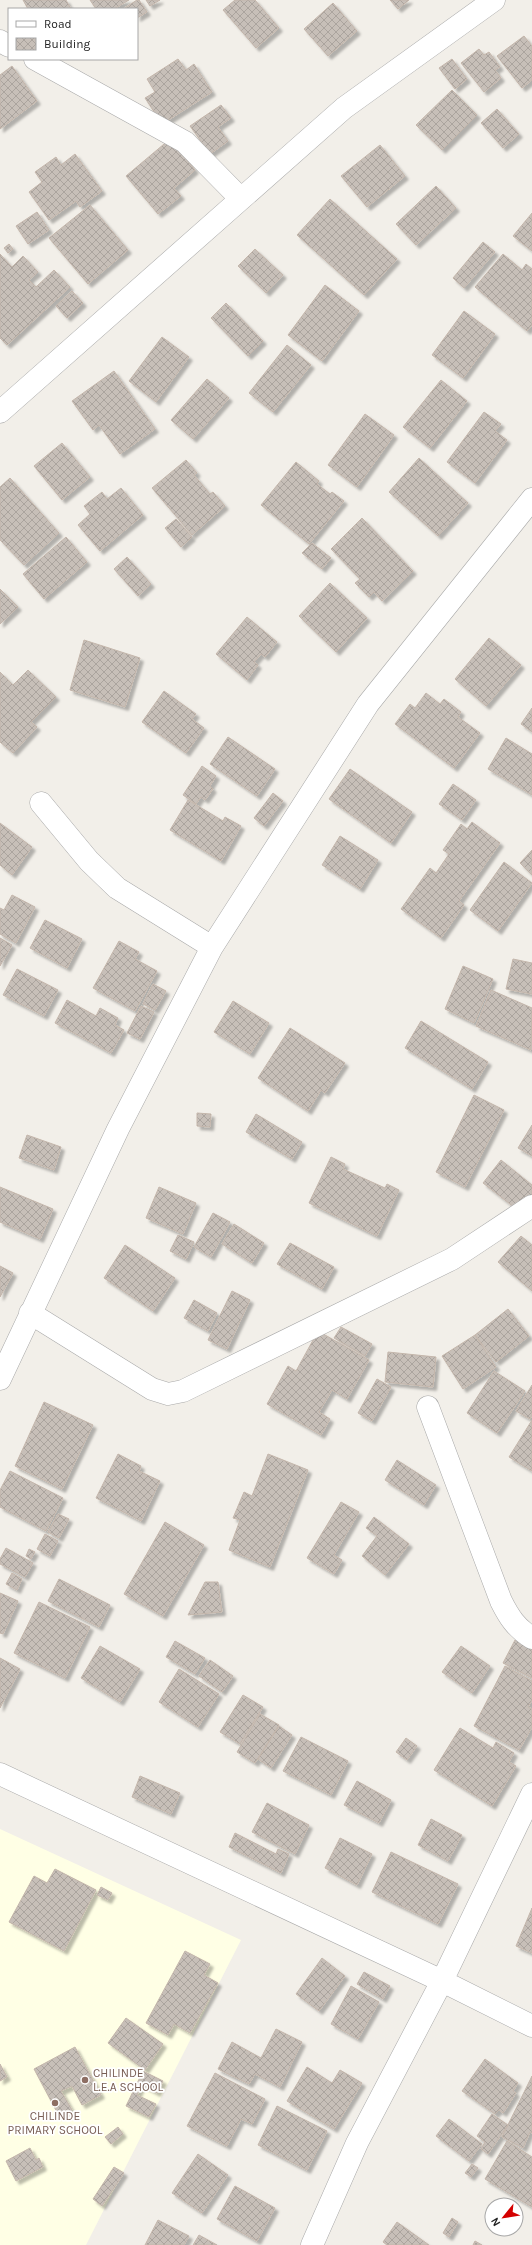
<svg xmlns="http://www.w3.org/2000/svg" width="532" height="2245" font-family="Karla,sans-serif">
<defs>
<pattern id="building-cross-hatch" width="8" height="8" patternUnits="userSpaceOnUse"><rect width="8" height="8" fill="#c7bfb8"/><path d="M0 0l8 8M0 8l8-8" fill="none" stroke="#aba49e"/></pattern>
<filter id="shadow"><feDropShadow dx="3.5" dy="3.5" stdDeviation="1" flood-color="#0004"/></filter>
</defs>
<rect width="100%" height="100%" fill="#f2efe9"/>
<path fill="#ffffe5" d="M0,1829L241,1940L86,2245H0Z"/>
<path fill="url(#building-cross-hatch)" stroke="#c4b6ab" filter="url(#shadow)" d="M23,0H66L71,9H28Z
M90,0H129L114,9H96Z
M137,0H139L147,12L137,18V9H123Z
M146,0H160L150,6Z
M235,0H255L279,28L256,48L223,10Z
M390,0H409L398,9Z
M333,3L357,31L328,56L304,29Z
M524,36L532,46V80L522,88L497,56Z
M479,49L484,55L489,52L500,67L495,70L501,78L484,92L461,63Z
M178,59L186,70L194,64L212,92L162,124L145,98L155,92L147,79Z
M452,59L467,79L455,89L439,68Z
M12,66L37,101L0,129V75Z
M452,90L477,115L442,150L416,125Z
M221,105L231,118L218,127L228,141L210,154L190,126Z
M497,109L519,134L503,148L481,123Z
M170,139L195,170L174,188L181,196L158,214L126,176Z
M380,145L405,176L367,207L341,176Z
M75,154L102,191L80,207L76,201L49,220L29,192L42,182L35,172L56,157L61,165Z
M436,186L456,208L416,245L396,224Z
M330,199L397,259L364,295L297,235Z
M90,205L128,250L88,284L49,238Z
M37,212L49,230L28,244L16,226Z
M532,213V251L513,236Z
M483,242L495,252L464,288L453,278Z
M9,244L13,249L8,253L4,248Z
M255,249L283,275L266,293L238,266Z
M0,254L12,267L23,256L38,272L29,280L36,287L54,270L70,287L7,345L0,338Z
M503,254L522,270L526,264L532,269V325L527,331L475,287Z
M325,285L359,311L322,361L288,335Z
M72,291L83,303L67,318L56,306Z
M226,303L263,341L248,356L211,318Z
M464,311L495,334L463,378L432,355Z
M162,337L189,357L156,402L129,381Z
M287,345L311,365L273,412L249,393Z
M114,371L155,429L120,454L99,425L93,430L72,401Z
M207,379L229,398L193,439L171,420Z
M441,380L467,401L430,448L403,427Z
M484,412L501,424L495,431L507,440L475,483L447,462Z
M365,414L394,435L357,487L328,465Z
M62,443L90,477L62,500L34,466Z
M419,458L468,503L438,536L389,492Z
M186,460L197,473L194,475L210,494L213,492L225,506L192,535L152,488Z
M296,462L319,481L317,484L330,494L332,492L344,501L309,544L261,505Z
M10,478L59,533L24,565L0,540V487Z
M121,488L143,515L100,551L78,525L90,514L84,506L102,492L107,499Z
M362,518L413,571L382,601L374,592L369,597L355,583L360,579L331,549Z
M176,519L192,537L181,547L165,528Z
M66,537L87,562L44,599L23,574Z
M312,543L331,558L322,569L302,553Z
M127,557L151,584L138,596L114,569Z
M330,583L367,618L336,652L299,616Z
M0,589L18,607L0,624Z
M247,617L277,642L265,657L261,654L254,662L258,665L247,680L216,654Z
M489,638L521,665L486,706L455,679Z
M84,640L140,658L125,707L70,690Z
M28,670L56,697L31,722L37,727L13,753L0,742V672L13,685Z
M164,691L196,714L192,719L204,728L186,753L142,722Z
M426,693L440,704L444,699L461,712L458,717L480,733L454,768L395,724L410,704L415,708Z
M532,708V732L521,724Z
M228,737L275,769L257,796L210,764Z
M506,738L532,754V795L488,769Z
M202,766L216,776L210,786L213,789L205,800L201,797L196,804L183,795Z
M350,769L412,812L391,843L329,799Z
M453,784L476,800L462,820L439,804Z
M273,793L283,801L264,826L254,818Z
M188,800L223,821L225,817L241,826L221,861L170,830Z
M472,822L500,843L459,901L464,905L441,938L401,909L430,868L436,873L449,854L443,850L461,824L467,829Z
M0,823L32,847L12,875L0,865Z
M340,836L378,860L360,889L322,865Z
M532,850V875L520,863Z
M504,862L532,883L498,931L470,910Z
M12,895L35,907L16,943L0,934V908L4,910Z
M45,920L82,939L67,968L30,948Z
M0,938L12,945L0,966Z
M119,941L139,952L135,959L157,971L135,1011L93,988Z
M513,959L532,963V994L506,989Z
M463,966L493,979L474,1023L445,1009Z
M17,969L58,990L44,1016L3,995Z
M153,984L166,991L155,1010L143,1004Z
M491,990L532,1008L531,1050L476,1026Z
M67,1000L96,1016L100,1008L118,1018L115,1025L124,1030L111,1053L55,1023Z
M233,1001L269,1023L250,1054L214,1032Z
M141,1006L154,1012L140,1039L127,1033Z
M421,1021L488,1062L472,1089L405,1048Z
M290,1028L345,1063L325,1093L321,1090L308,1111L258,1078Z
M474,1095L504,1110L465,1187L436,1172Z
M197,1113L211,1114L210,1127L197,1126Z
M256,1114L302,1142L292,1159L246,1132Z
M532,1125V1156L518,1148Z
M27,1135L61,1147L54,1170L19,1158Z
M331,1157L345,1164L343,1169L385,1188L387,1184L399,1190L377,1236L309,1203Z
M501,1160L532,1185V1194L519,1211L483,1183Z
M0,1187L53,1209L40,1239L0,1222Z
M159,1187L196,1203L183,1234L146,1218Z
M213,1213L230,1222L211,1257L194,1247Z
M234,1224L264,1243L252,1263L222,1244Z
M178,1235L194,1242L186,1259L170,1251Z
M521,1236L532,1245V1291L498,1262Z
M290,1243L334,1267L322,1289L277,1264Z
M125,1245L175,1278L153,1311L104,1278Z
M0,1266L13,1273L0,1297Z
M232,1291L250,1300L227,1349L208,1340Z
M194,1300L217,1313L208,1331L184,1318Z
M508,1309L529,1336L496,1362L475,1335Z
M341,1327L372,1344L365,1356L334,1338Z
M318,1331L369,1360L347,1399L332,1390L319,1412L330,1419L321,1435L267,1404L288,1366L296,1371Z
M475,1335L496,1367L463,1389L442,1356Z
M388,1352L436,1357L433,1387L385,1382Z
M494,1371L525,1391L497,1433L467,1413Z
M377,1379L391,1387L372,1421L358,1413Z
M532,1385V1415L530,1419L516,1411Z
M44,1402L93,1425L62,1489L15,1466Z
M532,1420V1471L509,1457Z
M118,1454L141,1466L139,1471L160,1481L141,1521L96,1498Z
M268,1454L308,1470L270,1567L229,1550L240,1520L233,1518L244,1492L252,1496Z
M397,1460L436,1485L424,1505L385,1480Z
M10,1471L63,1498L46,1531L0,1507V1490Z
M341,1502L359,1512L334,1555L342,1560L334,1574L307,1558Z
M58,1514L69,1519L59,1538L48,1532Z
M374,1517L409,1544L385,1575L362,1556L377,1536L366,1528Z
M165,1522L204,1545L163,1616L124,1594Z
M45,1534L58,1541L50,1556L37,1549Z
M6,1548L33,1563L25,1577L0,1564V1559Z
M29,1549L35,1552L31,1559L26,1556Z
M12,1573L22,1579L17,1590L6,1584Z
M59,1579L110,1605L99,1627L48,1601Z
M205,1582H218L222,1612L188,1615Z
M0,1593L18,1601L3,1634L0,1633Z
M39,1602L90,1627L65,1678L14,1653Z
M515,1640L532,1649V1678L503,1663Z
M175,1641L205,1658L195,1674L166,1657Z
M100,1646L140,1669L120,1702L81,1678Z
M461,1646L490,1666L472,1693L442,1672Z
M0,1658L20,1669L0,1708Z
M210,1660L233,1676L222,1692L199,1676Z
M505,1666L532,1681V1700L528,1707L532,1709V1727L519,1750L474,1726Z
M179,1669L219,1694L198,1727L159,1702Z
M243,1695L263,1707L240,1744L220,1732Z
M260,1714L279,1725L255,1763L237,1752Z
M279,1726L292,1735L271,1768L258,1759Z
M460,1728L493,1748L496,1742L514,1753L509,1762L516,1766L492,1806L434,1770Z
M301,1737L348,1761L331,1795L283,1771Z
M406,1738L417,1746L407,1760L396,1752Z
M140,1776L180,1793L171,1814L132,1797Z
M357,1781L391,1800L379,1823L344,1805Z
M267,1803L309,1825L295,1854L252,1832Z
M431,1819L462,1835L448,1861L418,1845Z
M235,1833L276,1854L278,1849L289,1854L281,1873L229,1847Z
M340,1838L372,1854L357,1885L325,1868Z
M391,1852L458,1884L438,1924L372,1892Z
M55,1869L96,1890L64,1951L9,1922L34,1876L47,1883Z
M101,1887L112,1893L108,1900L97,1895Z
M532,1908V1953L516,1946Z
M185,1951L210,1964L204,1975L218,1983L190,2033L174,2024L168,2035L146,2023Z
M322,1958L345,1976L319,2011L296,1994Z
M364,1972L390,1986L383,1999L357,1984Z
M351,1986L379,2002L358,2039L331,2024Z
M126,2018L163,2044L145,2070L108,2043Z
M276,2029L302,2042L280,2087L255,2074L249,2084L218,2069L232,2042L261,2058Z
M75,2047L101,2095L82,2105L72,2086L61,2091L72,2110L59,2116L34,2069Z
M485,2059L518,2083L513,2091L516,2093L503,2113L499,2110L495,2114L462,2091Z
M0,2064L7,2077L0,2081Z
M307,2067L332,2083L340,2070L362,2083L334,2129L287,2101Z
M143,2071L163,2081L157,2093L142,2085L137,2095L156,2104L149,2117L126,2106Z
M215,2073L265,2099L252,2124L241,2119L227,2146L187,2126Z
M532,2076V2133L530,2132L523,2148L502,2137Z
M277,2106L327,2131L307,2170L258,2145Z
M492,2114L508,2125L488,2154L481,2149L485,2142L477,2136Z
M449,2119L482,2144L469,2161L436,2136Z
M118,2127L123,2134L111,2144L105,2137Z
M507,2141L532,2157V2207L485,2179Z
M30,2148L36,2160L39,2158L43,2167L16,2181L6,2161Z
M198,2154L228,2175L202,2213L172,2193Z
M472,2164L478,2168L471,2177L465,2173Z
M114,2167L124,2173L102,2206L93,2199Z
M235,2186L275,2208L257,2241L217,2219Z
M452,2218L458,2222L449,2237L443,2233Z
M158,2220L189,2236L184,2245H145Z
M397,2222L429,2245H387L383,2242Z
M199,2235L217,2245H193Z
M475,2241L482,2245H473Z"/>
<g fill="none" stroke-linecap="round" stroke-linejoin="round">
<defs>
<path id="minor" d="M0,41L9,46
M35,59L185,142L241,199
M0,412L344,108L494,0
M41,803L89,861L117,888L212,947
M30,1313L152,1389L168,1394L183,1391L452,1259L532,1206
M0,1379L118,1129L212,947L368,704L532,499
M428,1407L501,1601C509,1617 516,1628 532,1638
M0,1774L442,1981L532,2026
M312,2245L357,2143L442,1981L532,1794"/>
</defs>
<use href="#minor" stroke="#a9a9a9" stroke-width="23"/>
<use href="#minor" stroke="#fff" stroke-width="22"/>
</g>
<g fill="#8d6e63" stroke="#fff" stroke-width="1.5">
<circle cx="85" cy="2080" r="4"/>
<circle cx="55" cy="2103" r="4"/>
</g>
<g text-anchor="middle" stroke-width="3.5" stroke-linejoin="round" paint-order="stroke">
<g font-size="12" fill="#785e54" stroke="#fff" text-anchor="start">
<text x="93" y="2077">CHILINDE<tspan x="93" dy="14">L.E.A SCHOOL</tspan></text>
<text x="55" y="2120" text-anchor="middle">CHILINDE<tspan x="55" dy="14">PRIMARY SCHOOL</tspan></text>
</g>
</g>
<rect x="8" y="8" width="130" height="52" fill="#ffffff" stroke="#a7a7a7"/>
<rect x="16" y="21" width="20" height="6" fill="#ffffff" stroke="#a7a7a7"/>
<text x="44" y="28" font-size="12" fill="#222222">Road</text>
<rect x="16" y="38" width="20" height="12" fill="url(#building-cross-hatch)" stroke="#a7a7a7"/>
<text x="44" y="48" font-size="12" fill="#222222">Building</text>
<g transform="translate(504 2217) rotate(240)"><circle r="19" fill="#ffffff" stroke="#a7a7a7"/>
<path d="M0-3L7 15L0 10L-7 15Z" fill="#d40000"/>
<text y="-6" font-size="11" font-weight="bold" text-anchor="middle" fill="#222222">N</text>
</g>
</svg>
